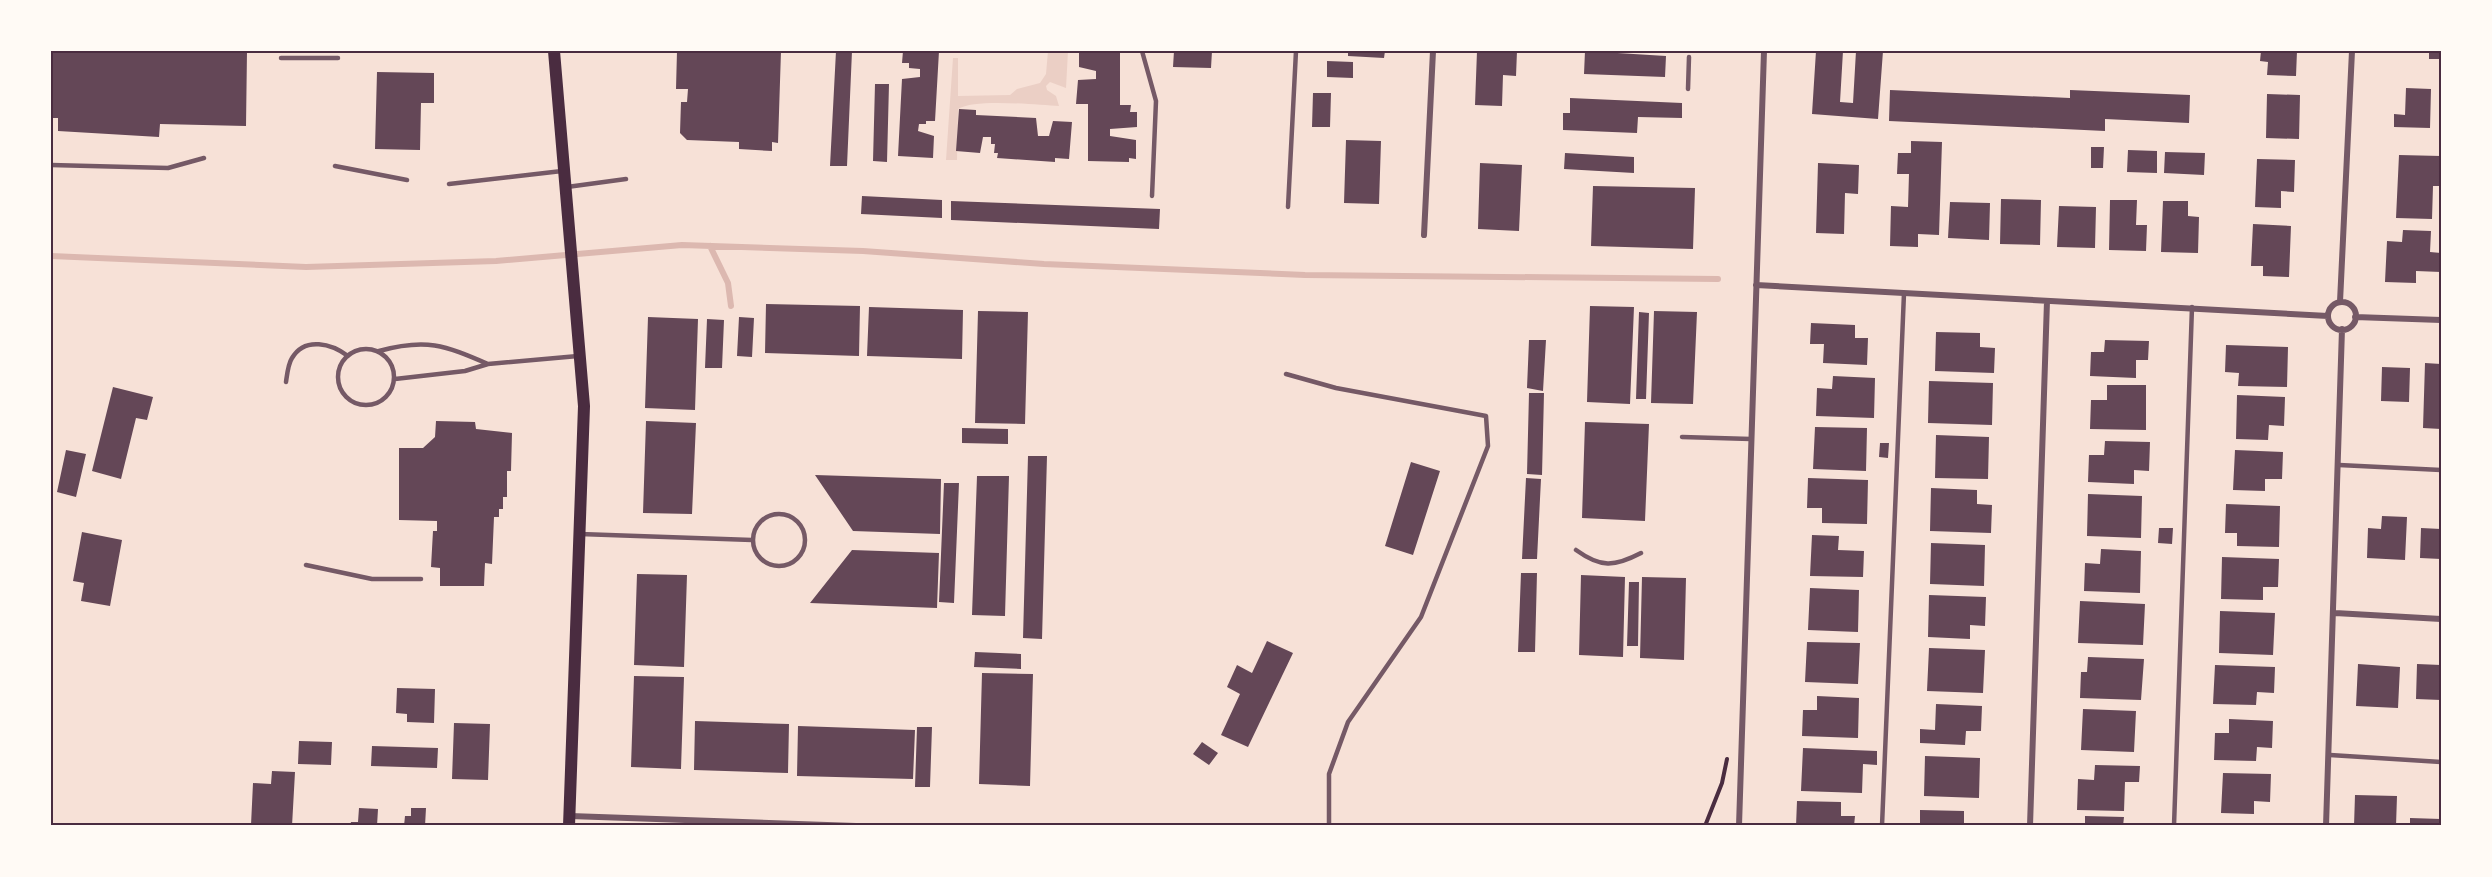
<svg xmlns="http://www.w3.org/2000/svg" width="2492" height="877" font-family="Inter,sans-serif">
<rect width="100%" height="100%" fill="#f7e1d7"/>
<path fill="#ebcfc5" d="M1048,51H1068L1066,88L1050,82L1046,86L1047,90L1056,96L1059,106C1036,105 975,98 958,109L957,160H946L953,58H958V96L1010,95L1017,89L1040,83L1046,74Z"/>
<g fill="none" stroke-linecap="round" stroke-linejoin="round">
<path stroke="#dcb8b0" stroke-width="6" d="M710,246L728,283L731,306
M51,256L306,267L496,261L682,245L863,251L1044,264L1305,275L1718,279"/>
</g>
<path fill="#644757" d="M51,51H247L246,126L160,124L159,137L58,131V118H51Z
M677,51H781L778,143L772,142V151L739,149V142L687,140L680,133L681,102H687L688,89H676Z
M836,51H852L847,166H830Z
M903,51H939L935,121H926V124H919L918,131L934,136L933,158L898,156L902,79L920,77V69L909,68V63H902Z
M1079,51H1120V105H1131L1130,112H1137V127L1110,129V136L1136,140V159L1129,158V162L1088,161V104H1076L1078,80L1096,79V71L1079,67Z
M1174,51H1212L1211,68L1173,67Z
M1348,51H1385L1384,58L1348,56Z
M1477,51H1517L1516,76L1503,75L1502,106L1475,105Z
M1585,51L1666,56L1665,77L1584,74Z
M1816,51H1843L1840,102L1853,103L1856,51H1883L1878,119L1812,114Z
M2261,51H2297L2296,76L2267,75L2268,62L2260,61Z
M2429,51H2441V59H2429Z
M1327,61L1353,62V78L1327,77Z
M377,72L434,73V103H421L420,150L375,149Z
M875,84H889L887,162L873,161Z
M2406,88L2431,89L2430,128L2394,127V114L2405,115Z
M1890,90L2070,98V90L2190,95L2189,123L2105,119V131L1889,121Z
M1313,93H1331L1330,127H1312Z
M2267,94L2300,95L2299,139L2266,138Z
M1570,98L1682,103V118L1638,117L1637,133L1563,130V113H1570Z
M959,109L976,110V115L1036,118L1038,136H1049L1053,121L1072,122L1069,159L1055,158V162L997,158L998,153H994L995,144H991V137H983L980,153L956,151Z
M1346,140L1381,141L1379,204L1344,203Z
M1911,141L1942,142L1939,235L1918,234V247L1890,246L1891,206L1908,207L1909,174H1897L1898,153H1911Z
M2091,147H2104L2103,168H2091Z
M2128,150L2157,151V173L2127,172Z
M2165,152L2205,153L2204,175L2164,173Z
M1565,153L1634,157V173L1564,169Z
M2399,155L2441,156V186H2433L2432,219L2396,218Z
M2257,159L2295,160L2294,192L2281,191V208L2255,207Z
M1480,163L1522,165L1519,231L1478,229Z
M1818,163L1859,165L1858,194L1845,193L1844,234L1816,233Z
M1593,186L1695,188L1693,249L1591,246Z
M862,196L942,200V218L861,214Z
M2001,199L2041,200L2040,245L2000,244Z
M2110,200H2137L2136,225H2147L2146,251L2109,250Z
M951,201L1160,209L1159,229L951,220Z
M2163,201H2188V216L2199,217L2198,253L2161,252Z
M1950,202L1990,203L1989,240L1948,238Z
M2059,206L2096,207L2095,248L2057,247Z
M2253,224L2291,226L2289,277L2263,276V266H2251Z
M2403,230L2431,231L2430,252L2441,253V272L2416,271V283L2385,282L2387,241L2402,242Z
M766,304L860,306L859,356L765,353Z
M1590,306L1634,307L1630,404L1587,402Z
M869,307L963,310L962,359L867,356Z
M978,311L1028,312L1025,424L975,423Z
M1654,311L1697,312L1693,404L1651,403Z
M1639,312L1649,313L1646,399H1636Z
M648,317L698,319L695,410L645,408Z
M739,317L754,318L752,357L737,356Z
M707,319L724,320L722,368H705Z
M1811,323L1855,325V338H1868L1867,365L1823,363L1824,344H1810Z
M1936,332L1980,333V347L1995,348L1994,373L1935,371Z
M1529,340H1546L1543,391L1527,388Z
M2105,340L2149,341L2148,360H2136V378L2090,376L2091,352H2104Z
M2226,345L2288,347L2287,387L2238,386L2239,373L2225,372Z
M2425,363L2441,364V429L2423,428Z
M2382,367L2410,368L2409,402L2381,401Z
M1833,376L1875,378L1874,418L1816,416L1817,388L1832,389Z
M1929,381L1993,383L1992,425L1928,423Z
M2107,385H2146V430L2090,429L2091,400H2107Z
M113,387L153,397L147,420L136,418L121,479L92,471Z
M1529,393H1544L1542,475L1527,474Z
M2237,395L2285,397L2284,426L2269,425L2268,440L2236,439Z
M436,421L475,422L476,429L512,433L511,471H507V497H503V509H499V517H494L492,564L485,563L484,586H440V568L431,567L433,531H437V521L399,520V448H423L435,437Z
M646,421L696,423L692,514L643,513Z
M1585,422L1649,424L1645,521L1582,518Z
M1815,427L1867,428L1866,471L1813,469Z
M962,428L1008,429V444L962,443Z
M1936,435L1989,437L1988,479L1935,478Z
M2105,441L2150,442L2149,471L2134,470V484L2088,482L2089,455H2104Z
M1880,443H1889L1888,458L1879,457Z
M66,450L86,454L76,497L57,492Z
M2235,450L2283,452L2282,479H2265V491L2233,490Z
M1028,456H1047L1042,639L1023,638Z
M1411,462L1440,471L1413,555L1385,546Z
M815,475L941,479L940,534L853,531Z
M977,476H1009L1005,616L972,615Z
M1526,478L1541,479L1537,559H1522Z
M1808,478L1868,480L1867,524L1822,523V508H1807Z
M944,483H959L954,603L939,602Z
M1931,488L1977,490V504L1992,505L1991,533L1930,531Z
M2088,494L2142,496L2141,538L2087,536Z
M2226,504L2280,506L2279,547L2237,546V533H2225Z
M2382,516L2407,517L2405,560L2367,558L2368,528L2381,529Z
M2159,528H2173L2172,544L2158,543Z
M2421,528L2441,529V559L2420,558Z
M82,532L122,540L110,606L81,601L84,583L73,581Z
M1812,535L1839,536L1838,550L1864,551L1863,577L1810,576Z
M1931,543L1985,545L1984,586L1930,584Z
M2101,549L2141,551L2140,593L2084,591L2085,563L2100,564Z
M852,550L939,553L937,608L810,603Z
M2222,557L2279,559L2278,587H2263V600L2221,599Z
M1521,573H1537L1535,652H1518Z
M637,574L687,575L684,667L634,665Z
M1581,575L1625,577L1623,657L1579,655Z
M1642,577L1686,578L1684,660L1640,658Z
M1629,582H1639L1638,646H1627Z
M1810,588L1859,590L1858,632L1808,630Z
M1929,595L1986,597L1985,626L1970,625V639L1928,637Z
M2080,601L2145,604L2143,645L2078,643Z
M2220,611L2275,613L2273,655L2219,653Z
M1267,641L1293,653L1248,747L1221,735L1240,694L1227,687L1237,665L1252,673Z
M1807,642L1860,643L1858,684L1805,682Z
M1929,648L1985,650L1983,693L1927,691Z
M975,652L1021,654V669L974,667Z
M2088,657L2144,659L2141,700L2080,698L2081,672H2087Z
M2358,664L2400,667L2398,708L2356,706Z
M2417,664L2441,665V700L2416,699Z
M2215,665L2275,667L2274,693L2257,692L2256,705L2213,704Z
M982,673L1033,674L1030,786L979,784Z
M634,676L684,677L681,769L631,767Z
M397,688L435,689L434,723L407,722V714L396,713Z
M1817,696L1859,698L1858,738L1802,736L1803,710H1817Z
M1936,704L1982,706L1981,731H1966L1965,745L1920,743V729L1935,730Z
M2083,709L2136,711L2134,752L2081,750Z
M2229,719L2273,721L2272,748L2257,747L2256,761L2214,760L2215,733H2229Z
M695,721L789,724L788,773L694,770Z
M454,723L490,724L488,780L452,779Z
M798,726L915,730L913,779L797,776Z
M917,727H932L930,787H915Z
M299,741L332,742L331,765L298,764Z
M1202,742L1218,753L1209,765L1193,754Z
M372,746L438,748L437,768L371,766Z
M1803,748L1877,751V765L1863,764L1862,793L1801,791Z
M1925,756L1980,758L1979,798L1924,796Z
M2095,765L2140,766L2139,782H2125L2124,811L2077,810L2078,779L2094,780Z
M272,771L295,772L292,826L251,825L253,783L271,784Z
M2223,773L2271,774L2270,802L2254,801V814L2221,813Z
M2355,795L2397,796L2396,826H2354Z
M1797,801L1841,802V816H1855L1854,826H1796Z
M359,808L378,809L377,826H350L351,822H358Z
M411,808H426L425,826H404L405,816H411Z
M1920,810L1964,811V826H1920Z
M2085,816L2124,817L2123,826H2085Z
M2410,818L2441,819V826H2410Z"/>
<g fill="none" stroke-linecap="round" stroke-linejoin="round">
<path stroke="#4a2c40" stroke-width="4" d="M1705,826L1722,783L1727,759"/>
<path stroke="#755966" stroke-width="4.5" d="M1142,51L1156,101L1152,196
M281,58H338
M1688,89L1689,57
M51,165L168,168L204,158
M335,166L407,180
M449,184L562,171
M567,187L626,179
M1288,207L1296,51
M338 377a28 28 0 1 1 56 0a28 28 0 1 1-56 0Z
M379,351C426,338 444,345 488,364L465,371L395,379
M488,364L578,356
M1286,374L1336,388L1486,416L1488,446L1421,617L1348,722L1329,774V826
M286,382C287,375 288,364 292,358C305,336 332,344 348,356
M1682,437L1751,439
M2339,465L2441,470
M753 540a26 26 0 1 1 52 0a26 26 0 1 1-52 0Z
M580,534L752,540
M1576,550C1601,568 1614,567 1641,553
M306,565L372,579H421
M2330,755L2441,762
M1882,826L1904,293
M2174,826L2192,307"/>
<path stroke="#755966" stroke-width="6" d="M1424,235L1433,51
M1756,285L2328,316
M2340,302L2352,51
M2328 316a14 14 0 1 1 28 0a14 14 0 1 1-28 0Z
M2355,317L2441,320
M2335,613L2441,619
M570,816L856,826
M1739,826L1764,51
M2030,826L2047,301
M2326,826L2342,329"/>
<path stroke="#4a2c40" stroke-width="12" d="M554,51L584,406L569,826"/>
</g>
<rect width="2492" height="877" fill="none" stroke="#fffaf5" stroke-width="105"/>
<rect x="52" y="52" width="2388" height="772" fill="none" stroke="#4a2c40" stroke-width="2"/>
</svg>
